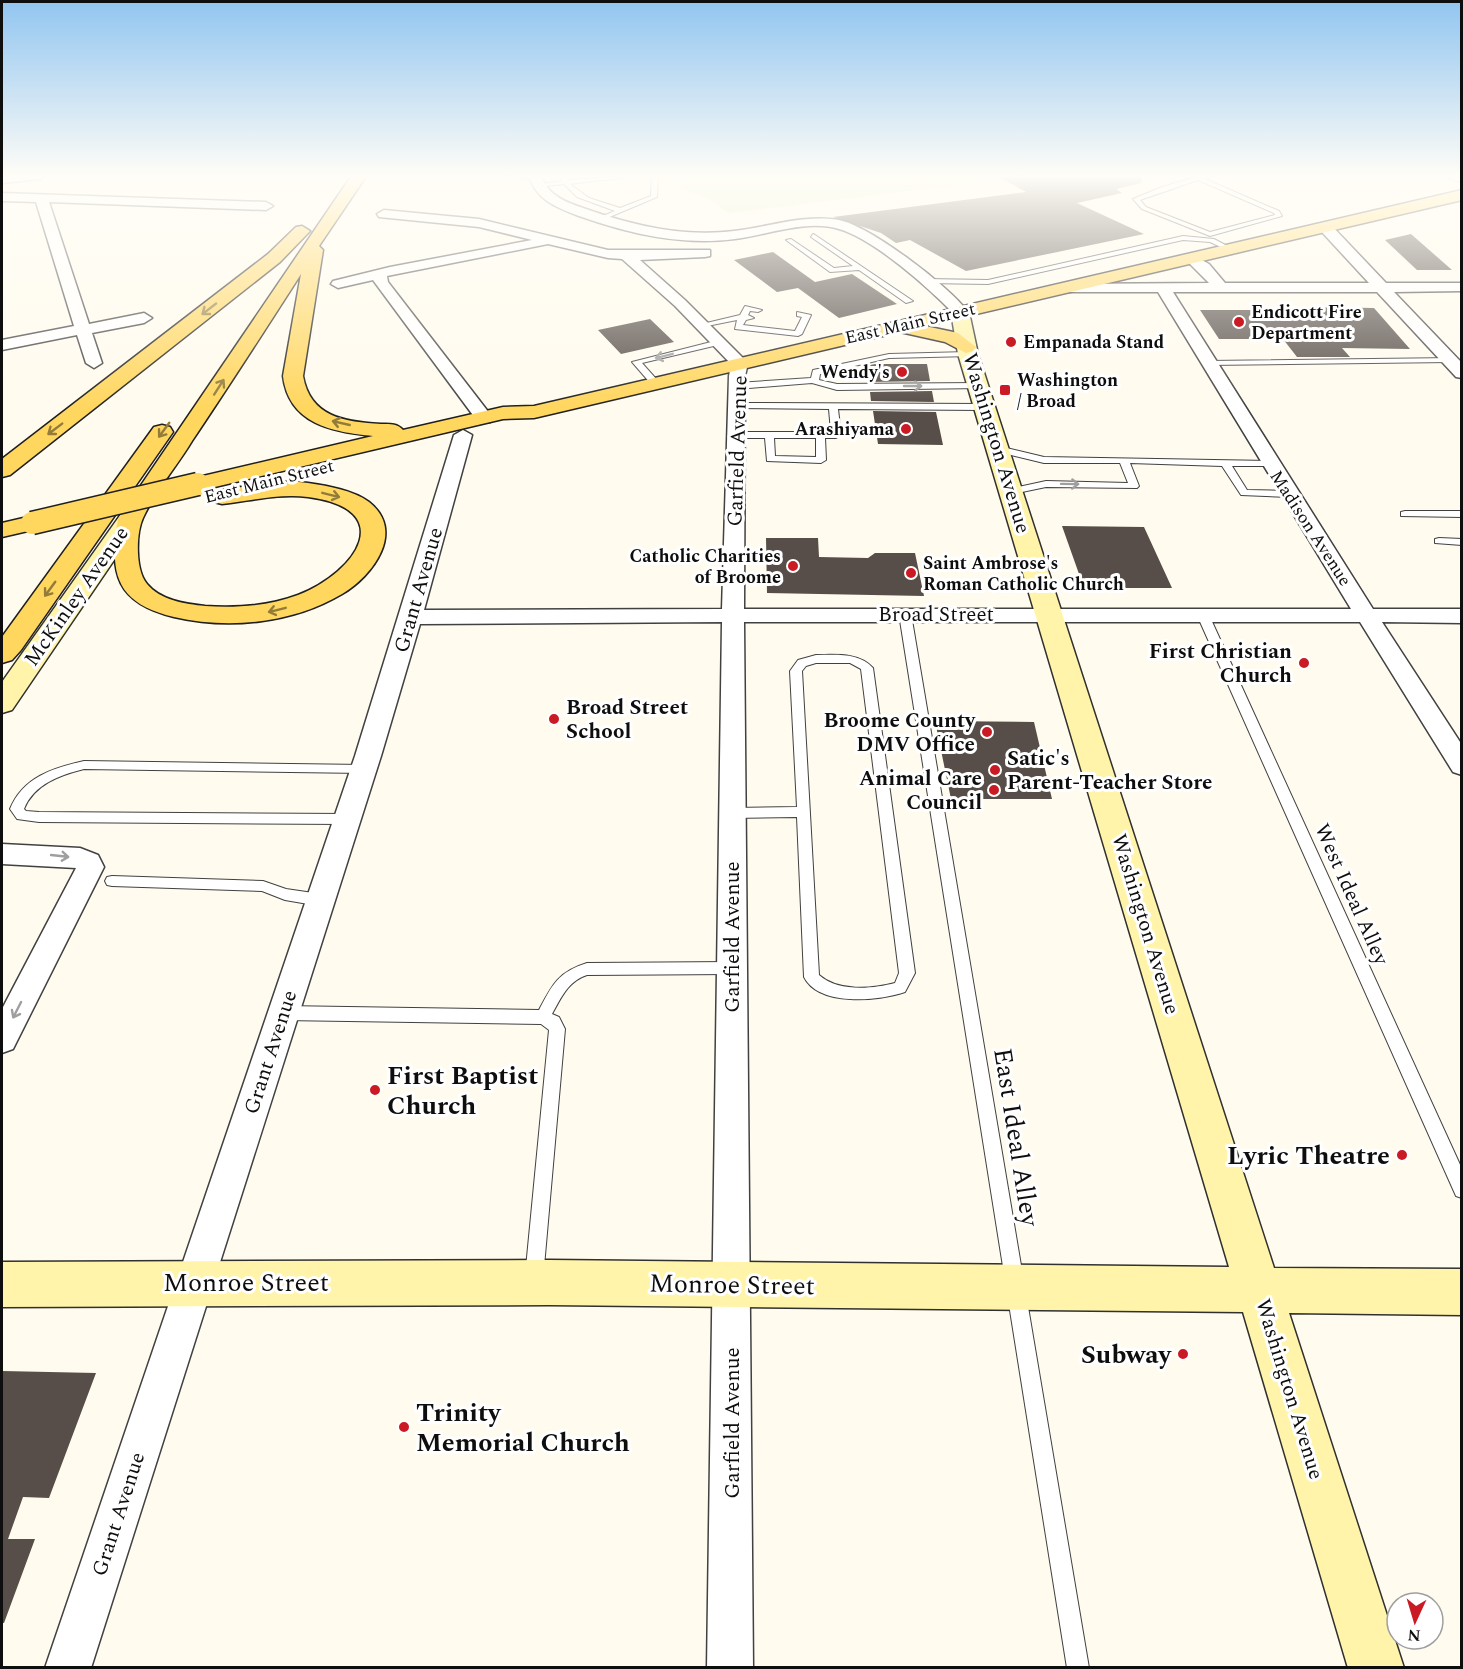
<svg xmlns="http://www.w3.org/2000/svg" width="1463" height="1669" font-family="Spectral,serif">
<rect width="100%" height="100%" fill="#fffbee"/>
<path fill="#e5f3c7" d="M676,175H977L968,184L728,213L707,198L684,190Z"/>
<path fill="#574e49" d="M995,175H1141L1142,183L1116,189L1122,193L1077,203L1144,234L966,271L910,240L896,243L881,233L833,217L1026,192Z
M1411,234L1452,270H1417L1385,240Z
M773,252L815,282L852,274L897,304L839,318L798,288L777,292L734,260Z
M1309,307L1374,308L1410,349L1342,348L1350,357H1297L1283,339H1219L1200,310H1312Z
M650,319L674,342L621,354L598,330Z
M875,364H927L930,381L868,382L866,366Z
M932,391L934,402L871,401L870,392Z
M873,411L936,412L943,445L878,444Z
M1062,526L1144,527L1172,588H1084Z
M766,538H818L819,557L868,558L875,553H915L924,596L767,593Z
M935,721L1034,722L1052,799H951Z
M2,1371L96,1373L49,1498L23,1497L8,1539H35L4,1623H2Z"/>
<g fill="none" stroke-linecap="round" stroke-linejoin="round">
<defs>
<path id="lane" d="M500,175H526L539,178L536,180Z
M560,175H566L568,180L644,175L570,184L589,198L620,208L651,196L652,175H658L657,197L600,221L598,218L615,211L577,197L564,184L537,187L534,185L562,181Z
M1203,175H1216L1205,179L1279,211L1282,216L1210,236L1142,209L1133,199L1162,187ZM1198,180L1274,213L1275,215L1210,232L1146,207L1140,200Z
M1443,175H1452L1462,179V183Z
M813,234L815,235L913,301L906,303L859,270L830,272L786,240L791,239L834,268L853,266L811,237Z
M1183,236L1214,239L1233,249L1227,250L1210,242L1183,240L988,284L926,283L922,281L926,279L988,280Z
M745,306L762,310L758,312L750,311L748,315L754,318L746,320L743,325L795,331L802,317L797,316V312L811,315L802,334L798,336L735,329L737,320L702,327L698,325L740,315Z
M719,340L723,342L722,344L642,363L658,381V385H652L632,362Z
M968,352L972,354L971,356L889,358L820,374L819,380L837,384L979,383L983,386L982,388L837,390L812,383L737,389L733,386L737,383L811,378L813,370L889,354Z
M1453,358V362H1450L1207,365L1203,363L1207,361Z
M736,403L985,404L989,407L985,410L838,409L841,435L836,438H825L826,460L821,463L767,461L765,438H736L731,435L736,432H831L829,409L733,408V404ZM774,438H816V457L775,456Z
M998,446L1044,457L1270,461L1275,464L1273,466H1232L1247,490L1289,491L1294,494L1289,497L1241,495L1222,466L1130,463L1139,486L1137,488L1046,487L1012,494L1007,491L1009,489L1046,481L1128,483L1120,463H1044L995,451L993,449Z
M1405,511H1462V517L1401,516V512Z
M1439,538L1462,539V545L1435,543V539Z
M905,611L911,614L1089,1668H1067L899,614Z
M1203,612L1209,615L1462,1169V1198L1456,1196L1197,615Z
M816,655C835,655 859,652 873,668L915,973L905,992C879,1001 819,1007 804,977L797,817L732,818L725,813L732,808L797,807L790,671L798,660ZM816,663H850L861,669L899,973L895,983C872,989 838,992 819,975L802,671L806,666Z
M84,761L364,765L370,769L364,773L84,769C60,775 34,784 24,809L26,811L39,812L347,814L354,819L347,824L39,822L17,819L10,809C23,777 53,768 84,761Z
M112,876L263,881L286,889L320,894L325,896L327,900L325,904L320,906L285,900L262,891L112,886L107,885L105,881L107,877Z
M732,962L737,964L739,968L737,972L732,974L587,975C568,981 561,998 552,1014L559,1017L565,1029L543,1278L541,1285L534,1287L527,1285L525,1278L549,1030L541,1024L283,1020L278,1018L275,1013L278,1008L283,1006L539,1010C552,985 558,972 587,963Z"/>
<path id="street" d="M2,175H46L40,179L2,183Z
M529,175H541C547,196 568,203 586,209C634,226 683,237 734,231C769,227 804,214 839,220C870,226 949,286 968,312L965,315H955C929,288 874,239 839,229C807,219 767,235 735,239C682,246 630,234 579,216C558,208 535,200 529,175Z
M2,193L266,202L273,206L266,210L49,202L89,324L144,313L152,318L144,323L92,333L102,363L94,368L86,363L77,335L2,350V340L74,326L36,202L2,201Z
M384,210L479,219L608,250H710V256L705,257L640,260L685,300L748,363L745,376L744,609H1351L1158,292H1066L1059,288L1066,284L1209,283L1184,258L1191,254L1209,264L1225,283H1369L1320,230V224H1330L1386,283H1462V291L1394,292L1462,363V378L1456,377L1377,292H1173L1373,609H1462V623L1382,622L1462,745V775L1453,772L1360,622H744L753,1668H707L722,622L420,624L381,756L91,1668H45L355,756L454,435L463,430L472,435L424,610L722,609L729,376L731,364L675,306L622,259L608,258L548,244L387,276L388,282L493,418L490,422H478L373,280L338,288L331,284L333,281L390,267L532,240L479,227L379,217L377,214Z
M2,844L80,848L98,855L104,867L13,1049L2,1053V1009L76,868L2,864Z"/>
<path id="secondary" d="M960,306L969,312L978,354L1274,1268L1462,1269V1315L1289,1313L1404,1668H1348L1243,1312L549,1305L2,1307V1262L549,1260L1229,1267L958,354L951,312Z
M130,512L139,514L142,519L12,710L2,713V682L121,514Z"/>
<path id="primary" d="M352,175H367L319,246L323,250L303,376C310,417 345,422 381,424C389,424 397,423 403,430L503,407L534,406L1462,190V200L925,326L958,333L976,347L973,351L966,353L945,342L900,332L534,418L503,419L198,491L190,489L186,484L190,479L373,436C332,432 289,424 283,376L301,274C265,330 229,386 192,441C177,466 155,491 143,518C136,533 135,570 147,584C160,600 185,604 205,606C236,608 269,606 298,595C357,572 399,509 308,497C280,493 250,501 222,504L214,502L210,497L214,492L222,490C250,486 280,479 308,483C328,486 353,490 369,502C406,531 373,576 342,594C293,623 230,630 174,617C116,603 109,574 118,519Z
M302,226L310,231L280,262L10,475L2,477V459L268,254L296,227Z
M162,425L170,427L173,432L21,650L12,660L2,663V637L154,427Z
M32,516L41,518L44,523L41,528L2,537V523Z"/>
</defs>
<use href="#lane" stroke="#414141" stroke-width="2"/>
<use href="#street" stroke="#414141" stroke-width="3"/>
<use href="#secondary" stroke="#303030" stroke-width="3"/>
<use href="#primary" stroke="#1f1f1f" stroke-width="3"/>
<use href="#lane" fill="#fff" fill-rule="evenodd"/>
<use href="#street" fill="#fff" fill-rule="evenodd"/>
<use href="#secondary" fill="#fff4a9" fill-rule="evenodd"/>
<use href="#primary" fill="#ffd65e" fill-rule="evenodd"/>
<defs>
<path id="primary-bridge" d="M32,523L198,484"/>
</defs>
<use href="#primary-bridge" stroke="#1f1f1f" stroke-width="25" stroke-linecap="butt"/>
<use href="#primary-bridge" stroke="#ffd65e" stroke-width="22"/>
</g>
<defs><path id="oneway-shaft" d="M-6 0H5M1.5-3L5.5 0L1.5 3" fill="none" stroke-width="1.6" stroke-linecap="round" stroke-linejoin="round" transform="scale(1.5)"/></defs>
<g stroke="#937c3a">
<use href="#oneway-shaft" transform="translate(209 309) rotate(142)"/>
<use href="#oneway-shaft" transform="translate(219 387) rotate(-57)"/>
<use href="#oneway-shaft" transform="translate(341 423) rotate(-167)"/>
<use href="#oneway-shaft" transform="translate(55 429) rotate(143)"/>
<use href="#oneway-shaft" transform="translate(164 430) rotate(126)"/>
<use href="#oneway-shaft" transform="translate(331 495) rotate(14)"/>
<use href="#oneway-shaft" transform="translate(50 589) rotate(126)"/>
<use href="#oneway-shaft" transform="translate(277 610) rotate(166)"/>
</g>
<g stroke="#9f9f9f">
<use href="#oneway-shaft" transform="translate(664 356) rotate(166)"/>
<use href="#oneway-shaft" transform="translate(913 386)"/>
<use href="#oneway-shaft" transform="translate(1070 484) rotate(1)"/>
<use href="#oneway-shaft" transform="translate(60 856) rotate(6)"/>
<use href="#oneway-shaft" transform="translate(17 1010) rotate(117)"/>
</g>
<linearGradient id="sky" x2="0" y2="1"><stop stop-color="#91c5f0"/><stop offset="0.43" stop-color="#fffdf7"/><stop offset="1" stop-color="#fffdf7" stop-opacity="0"/></linearGradient>
<rect width="1463" height="409" fill="url(#sky)"/>
<g fill="#ca1a24" stroke="#fff" stroke-width="2">
<circle cx="1239" cy="322" r="6"/>
<circle cx="1011" cy="342" r="6"/>
<circle cx="902" cy="372" r="6"/>
<rect x="999" y="384" width="12" height="12" rx="3"/>
<circle cx="906" cy="429" r="6"/>
<circle cx="793" cy="566" r="6"/>
<circle cx="911" cy="573" r="6"/>
<circle cx="1304" cy="663" r="6"/>
<circle cx="554" cy="719" r="6"/>
<circle cx="987" cy="732" r="6"/>
<circle cx="995" cy="770" r="6"/>
<circle cx="994" cy="790" r="6"/>
<circle cx="375" cy="1090" r="6"/>
<circle cx="1402" cy="1155" r="6"/>
<circle cx="1183" cy="1354" r="6"/>
<circle cx="404" cy="1427" r="6"/>
</g>
<g text-anchor="middle" stroke-width="6" stroke-linejoin="round" paint-order="stroke">
<g font-size="18" font-weight="bold" fill="#0e0e0e" stroke="#fff" text-anchor="start">
<text x="1251" y="318">Endicott Fire<tspan x="1251" dy="21">Department</tspan></text>
<text x="1023" y="348">Empanada Stand</text>
<text x="890" y="378" text-anchor="end">Wendy's</text>
<text x="1017" y="386">Washington<tspan x="1017" dy="21">/ Broad</tspan></text>
<text x="894" y="435" text-anchor="end">Arashiyama</text>
<text x="781" y="562" text-anchor="end">Catholic Charities<tspan x="781" dy="21">of Broome</tspan></text>
<text x="923" y="569">Saint Ambrose's<tspan x="923" dy="21">Roman Catholic Church</tspan></text>
</g>
<g font-size="18" fill="#0e0e0e" stroke="#fff">
<text transform="translate(910 323) rotate(-13)" y="6">East Main Street</text>
<text transform="translate(269 481) rotate(-14)" y="6">East Main Street</text>
<text transform="translate(1311 528) rotate(57)" y="6">Madison Avenue</text>
</g>
<g font-size="21" fill="#0e0e0e" stroke="#fff">
<text transform="translate(997 443) rotate(73)" y="7">Washington Avenue</text>
<text transform="translate(737 451) rotate(-88)" y="7">Garfield Avenue</text>
<text transform="translate(418 590) rotate(-74)" y="7">Grant Avenue</text>
<text transform="translate(76 596) rotate(-55)" y="7">McKinley Avenue</text>
<text x="936" y="621">Broad Street</text>
<text transform="translate(1352 894) rotate(66)" y="7">West Ideal Alley</text>
<text transform="translate(1146 924) rotate(73)" y="7">Washington Avenue</text>
<text transform="translate(732 937) rotate(-90)" y="7">Garfield Avenue</text>
<text transform="translate(270 1052) rotate(-72)" y="7">Grant Avenue</text>
<text transform="translate(1290 1389) rotate(73)" y="7">Washington Avenue</text>
<text transform="translate(732 1423) rotate(-90)" y="7">Garfield Avenue</text>
<text transform="translate(118 1514) rotate(-72)" y="7">Grant Avenue</text>
</g>
<g font-size="21" font-weight="bold" fill="#0e0e0e" stroke="#fff" text-anchor="end">
<text x="1292" y="658">First Christian<tspan x="1292" dy="24">Church</tspan></text>
<text x="566" y="714" text-anchor="start">Broad Street<tspan x="566" dy="24">School</tspan></text>
<text x="975" y="727">Broome County<tspan x="975" dy="24">DMV Office</tspan></text>
<text x="1007" y="765" text-anchor="start">Satic's<tspan x="1007" dy="24">Parent-Teacher Store</tspan></text>
<text x="982" y="785">Animal Care<tspan x="982" dy="24">Council</tspan></text>
</g>
<g font-size="26" font-weight="bold" fill="#0e0e0e" stroke="#fff" text-anchor="start">
<text x="387" y="1084">First Baptist<tspan x="387" dy="30">Church</tspan></text>
<text x="1390" y="1164" text-anchor="end">Lyric Theatre</text>
<text x="1171" y="1363" text-anchor="end">Subway</text>
<text x="416" y="1421">Trinity<tspan x="416" dy="30">Memorial Church</tspan></text>
</g>
<g font-size="26" fill="#0e0e0e" stroke="#fff">
<text transform="translate(1017 1137) rotate(81)" y="9">East Ideal Alley</text>
<text x="246" y="1291">Monroe Street</text>
<text transform="translate(732 1284) rotate(1)" y="9">Monroe Street</text>
</g>
</g>
<rect width="1463" height="1669" fill="none" stroke="#0e0e0e" stroke-width="6"/>
<g transform="translate(1415 1621) rotate(184)"><circle r="28" fill="#ffffff" stroke="#9f9f9f" stroke-width="1.5"/>
<path d="M0-4.5L10 22L0 15L-10 22Z" fill="#ca1a24"/>
<text y="-9" font-size="16" font-weight="bold" text-anchor="middle" fill="#0e0e0e">N</text>
</g>
</svg>
